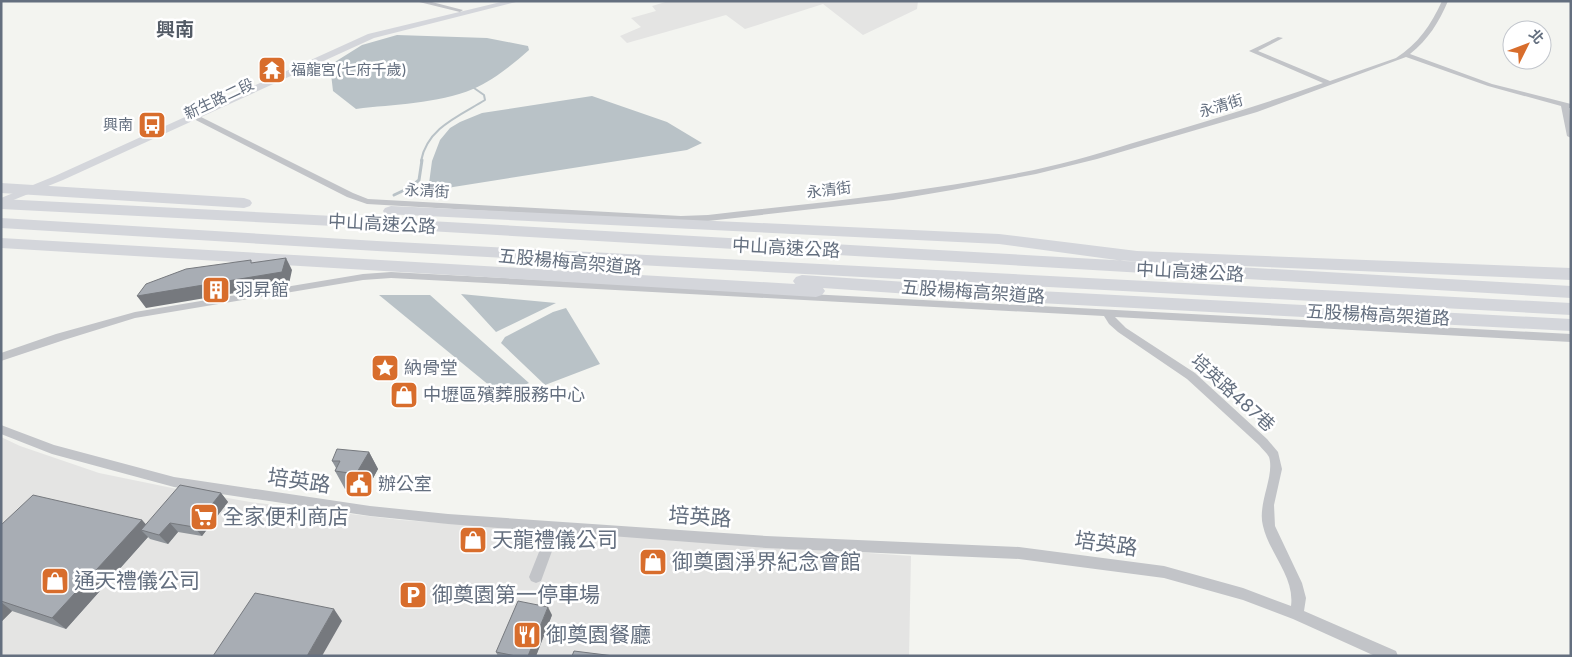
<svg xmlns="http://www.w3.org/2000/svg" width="1572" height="657" font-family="Inter,'Noto Sans TC',sans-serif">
<rect width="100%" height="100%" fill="#f3f4f0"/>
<path fill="#e4e4e3" d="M669,1H918L917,9L863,35L823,4L745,29L726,15L627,43L620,36L641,27L631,18L656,11L652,6Z
M1,437L20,446L99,473L177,489L250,502L401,520L911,556L909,656H1Z"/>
<path fill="#b9c2c7" d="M397,35L487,38L528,46L529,50C512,65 494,80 473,89C437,104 394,104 356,109L333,91L330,65L362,45Z
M592,96L667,122L702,143L687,150L428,191L432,161L440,140L450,128L460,122L482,113Z
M461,294L556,303L496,332Z
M379,295H430L529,383L501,395Z
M566,308L600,364L545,385L501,343L505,337L553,312Z"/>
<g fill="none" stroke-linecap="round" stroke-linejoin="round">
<path stroke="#b9c2c7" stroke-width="2" d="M421,161C427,128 459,116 485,100L484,95L474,88"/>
<path stroke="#b9c2c7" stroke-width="3" d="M394,195L411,187L419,180L422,160"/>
<path fill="#c2c4c8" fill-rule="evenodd" d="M415,1H428L463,10L460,12Z
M1442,1H1448C1439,22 1428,40 1410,54L1492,84L1571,104V108H1569L1571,138L1567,136L1561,106L1488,86L1406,57L1257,112L1097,159L1036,174L952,190L893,200L708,221L681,222L367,204L347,197L184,114L185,112H191L353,193L368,199L681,216L708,215C817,203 926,192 1034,170C1071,162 1107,151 1143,140C1204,122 1264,104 1323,83L1249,51L1278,37L1283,38L1258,51L1330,81L1396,58C1418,44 1431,25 1442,1Z
M391,272L1571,334V342L1115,317L1126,328L1195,373L1267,439L1278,452L1282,469L1274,505L1275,526L1302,583L1306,598L1304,611L1396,651L1398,656H1375L1293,619L1243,600L1164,578L1019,559L766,548L559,532L541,581L536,583L531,581L529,577L547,532L448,524L370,516L174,487L52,454L1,434V425L54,445L174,477L370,506L448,514L766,536L1019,547L1164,566L1243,588L1291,606C1295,577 1269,553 1263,526C1257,504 1275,476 1269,457C1267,453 1262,449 1259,445L1187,379L1118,332L1109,324L1104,316L391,278L363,280L135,318L64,340L1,361V353L56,334L135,312L363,274Z"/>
<path fill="#d4d6db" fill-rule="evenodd" d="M505,1H520L374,38L63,180L1,205V198L55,176L368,34Z"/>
<path fill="#d4d6db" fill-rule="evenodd" d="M1,183L244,198L250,200L252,203L250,206L244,208L1,193Z
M1,199L394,219L1571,286V298L394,229L1,209Z
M391,206L999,234L1137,251L1571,268V280L1124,261L999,244L385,214L383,211L385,208Z
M1,218L377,241L1571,303V315L377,251L1,228Z
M1,238L795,284L793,281L796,277L802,275L1039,291L1571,319V331L1039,303L823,288L825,291L822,295L816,297L1,248Z"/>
</g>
<path fill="#90959b" d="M369,452L378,469L366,491L345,489L335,471L336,468L332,461Z
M221,493L228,502L202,536L178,532L168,544L150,539L148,537L66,629L12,611L1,622V525L142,520L146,525Z
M552,615L536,656H498L496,652Z"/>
<path fill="#76797e" d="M286,258L292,270L289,284L146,308L137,296Z
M369,452L378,469L366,491L356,474Z
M221,493L228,502L202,536L194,527Z
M142,520L153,532L141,530L148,537L66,629L52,618Z
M170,523L178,532L168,544L159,535Z
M1,602L12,611L1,622Z
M548,607L552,615L536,656H528Z
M334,609L342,621L322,656H307Z"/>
<path fill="#a8adb4" stroke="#76797e" d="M286,258L282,272L137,296L146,284L186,269L251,260V263Z
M337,449L369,452L356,474L335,471L340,461H332Z
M180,485L221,493L194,527L170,523L159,535L141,530Z
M33,495L142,520L52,618L1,601V525Z
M255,593L334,609L307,656H213Z
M518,601L548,607L528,656H516L496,652Z
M574,651L614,656H572Z"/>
<defs>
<symbol id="temple-square" viewBox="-11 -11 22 22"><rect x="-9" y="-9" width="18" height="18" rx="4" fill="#d86d2c" stroke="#fff"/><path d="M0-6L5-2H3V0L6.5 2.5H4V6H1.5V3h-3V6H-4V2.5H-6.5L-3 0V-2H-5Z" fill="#fff"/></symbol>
<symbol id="bus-square" viewBox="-11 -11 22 22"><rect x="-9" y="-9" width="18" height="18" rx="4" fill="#d86d2c" stroke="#fff"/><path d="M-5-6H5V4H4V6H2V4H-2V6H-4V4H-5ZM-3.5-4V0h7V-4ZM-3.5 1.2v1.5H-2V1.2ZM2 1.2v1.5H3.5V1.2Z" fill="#fff"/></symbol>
<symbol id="building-square" viewBox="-11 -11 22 22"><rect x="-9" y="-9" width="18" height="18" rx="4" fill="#d86d2c" stroke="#fff"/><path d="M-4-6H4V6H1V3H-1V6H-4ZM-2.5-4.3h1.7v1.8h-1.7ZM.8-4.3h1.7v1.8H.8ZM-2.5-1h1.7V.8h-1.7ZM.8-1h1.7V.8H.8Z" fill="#fff"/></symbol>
<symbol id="sight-square" viewBox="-11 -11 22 22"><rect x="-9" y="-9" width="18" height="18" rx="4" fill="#d86d2c" stroke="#fff"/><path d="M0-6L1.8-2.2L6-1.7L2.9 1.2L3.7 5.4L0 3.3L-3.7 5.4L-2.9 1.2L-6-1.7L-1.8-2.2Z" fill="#fff"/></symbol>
<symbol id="shop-square" viewBox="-11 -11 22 22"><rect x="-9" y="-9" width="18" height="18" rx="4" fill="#d86d2c" stroke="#fff"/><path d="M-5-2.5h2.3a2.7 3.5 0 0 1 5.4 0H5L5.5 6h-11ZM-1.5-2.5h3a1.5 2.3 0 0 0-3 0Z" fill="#fff"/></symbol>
<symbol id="civic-square" viewBox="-11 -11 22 22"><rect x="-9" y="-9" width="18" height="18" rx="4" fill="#d86d2c" stroke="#fff"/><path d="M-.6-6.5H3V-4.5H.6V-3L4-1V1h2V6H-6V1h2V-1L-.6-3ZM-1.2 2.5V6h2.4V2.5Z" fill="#fff"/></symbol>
<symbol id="supermarket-square" viewBox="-11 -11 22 22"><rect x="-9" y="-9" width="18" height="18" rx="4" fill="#d86d2c" stroke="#fff"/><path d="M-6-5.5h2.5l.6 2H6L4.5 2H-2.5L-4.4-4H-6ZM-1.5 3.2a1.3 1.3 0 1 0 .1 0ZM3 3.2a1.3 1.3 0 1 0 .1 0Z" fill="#fff"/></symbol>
<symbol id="parking-square" viewBox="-11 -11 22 22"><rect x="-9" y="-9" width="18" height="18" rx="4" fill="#d86d2c" stroke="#fff"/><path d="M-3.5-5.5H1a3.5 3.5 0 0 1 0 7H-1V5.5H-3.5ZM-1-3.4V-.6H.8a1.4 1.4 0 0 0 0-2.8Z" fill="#fff"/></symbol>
<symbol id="restaurant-square" viewBox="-11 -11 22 22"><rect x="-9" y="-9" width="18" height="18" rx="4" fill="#d86d2c" stroke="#fff"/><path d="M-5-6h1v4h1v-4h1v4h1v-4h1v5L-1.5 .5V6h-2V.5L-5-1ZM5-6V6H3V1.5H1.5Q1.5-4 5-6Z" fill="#fff"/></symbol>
</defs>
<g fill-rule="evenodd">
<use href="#temple-square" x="256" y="54" width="32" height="32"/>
<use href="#bus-square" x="136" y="109" width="32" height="32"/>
<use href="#building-square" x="200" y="274" width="32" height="32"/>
<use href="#sight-square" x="369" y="352" width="32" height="32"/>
<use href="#shop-square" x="388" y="379" width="32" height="32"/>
<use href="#civic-square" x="343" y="468" width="32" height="32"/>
<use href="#supermarket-square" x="188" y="501" width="32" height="32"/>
<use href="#shop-square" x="457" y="524" width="32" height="32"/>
<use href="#shop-square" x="637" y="546" width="32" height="32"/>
<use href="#shop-square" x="39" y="565" width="32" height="32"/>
<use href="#parking-square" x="397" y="579" width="32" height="32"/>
<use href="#restaurant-square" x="511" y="619" width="32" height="32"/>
</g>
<g text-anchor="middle" stroke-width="5" stroke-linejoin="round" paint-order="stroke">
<g font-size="15" fill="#646f7f" stroke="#fff" text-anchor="start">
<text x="291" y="75">福龍宮(七府千歲)</text>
<text x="133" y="130" text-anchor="end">興南</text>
</g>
<g font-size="15" fill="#646f7f" stroke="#fff">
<text transform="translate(219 99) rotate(-25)" y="5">新生路二段</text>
<text transform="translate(1221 106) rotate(-17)" y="5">永清街</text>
<text transform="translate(829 190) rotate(-7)" y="5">永清街</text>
<text transform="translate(427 191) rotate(3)" y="5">永清街</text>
</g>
<g font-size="18" fill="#646f7f" stroke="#fff">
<text transform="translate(382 224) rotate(3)" y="6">中山高速公路</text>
<text transform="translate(786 248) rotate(3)" y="6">中山高速公路</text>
<text transform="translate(570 262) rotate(5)" y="6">五股楊梅高架道路</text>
<text transform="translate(1190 272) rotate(3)" y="6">中山高速公路</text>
<text transform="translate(973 292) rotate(4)" y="6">五股楊梅高架道路</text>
<text transform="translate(1378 315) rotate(3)" y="6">五股楊梅高架道路</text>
<text transform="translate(1233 393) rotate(42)" y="6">培英路487巷</text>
</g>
<g font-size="18" fill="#646f7f" stroke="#fff" text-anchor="start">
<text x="235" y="296">羽昇館</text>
<text x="404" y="374">納骨堂</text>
<text x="423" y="401">中壢區殯葬服務中心</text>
<text x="378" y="490">辦公室</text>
</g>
<g font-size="19" font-weight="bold" fill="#525a65" stroke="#fff">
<text x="175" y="36">興南</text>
</g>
<g font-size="21" fill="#646f7f" stroke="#fff">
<text transform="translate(299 481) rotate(8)" y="7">培英路</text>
<text transform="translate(700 517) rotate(4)" y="7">培英路</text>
<text transform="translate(1106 544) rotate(8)" y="7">培英路</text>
</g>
<g font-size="21" fill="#646f7f" stroke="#fff" text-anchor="start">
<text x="223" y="524">全家便利商店</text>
<text x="492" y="547">天龍禮儀公司</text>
<text x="672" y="569">御奠園淨界紀念會館</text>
<text x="74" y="588">通天禮儀公司</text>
<text x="432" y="602">御奠園第一停車場</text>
<text x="546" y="642">御奠園餐廳</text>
</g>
</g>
<rect width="1572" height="657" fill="none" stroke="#646f7f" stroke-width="5"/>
<g transform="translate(1527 45) rotate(48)"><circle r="24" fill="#ffffff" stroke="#c1c5cc"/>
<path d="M0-4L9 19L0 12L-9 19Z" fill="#d86d2c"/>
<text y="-8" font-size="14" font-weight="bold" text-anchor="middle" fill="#646f7f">北</text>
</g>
</svg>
